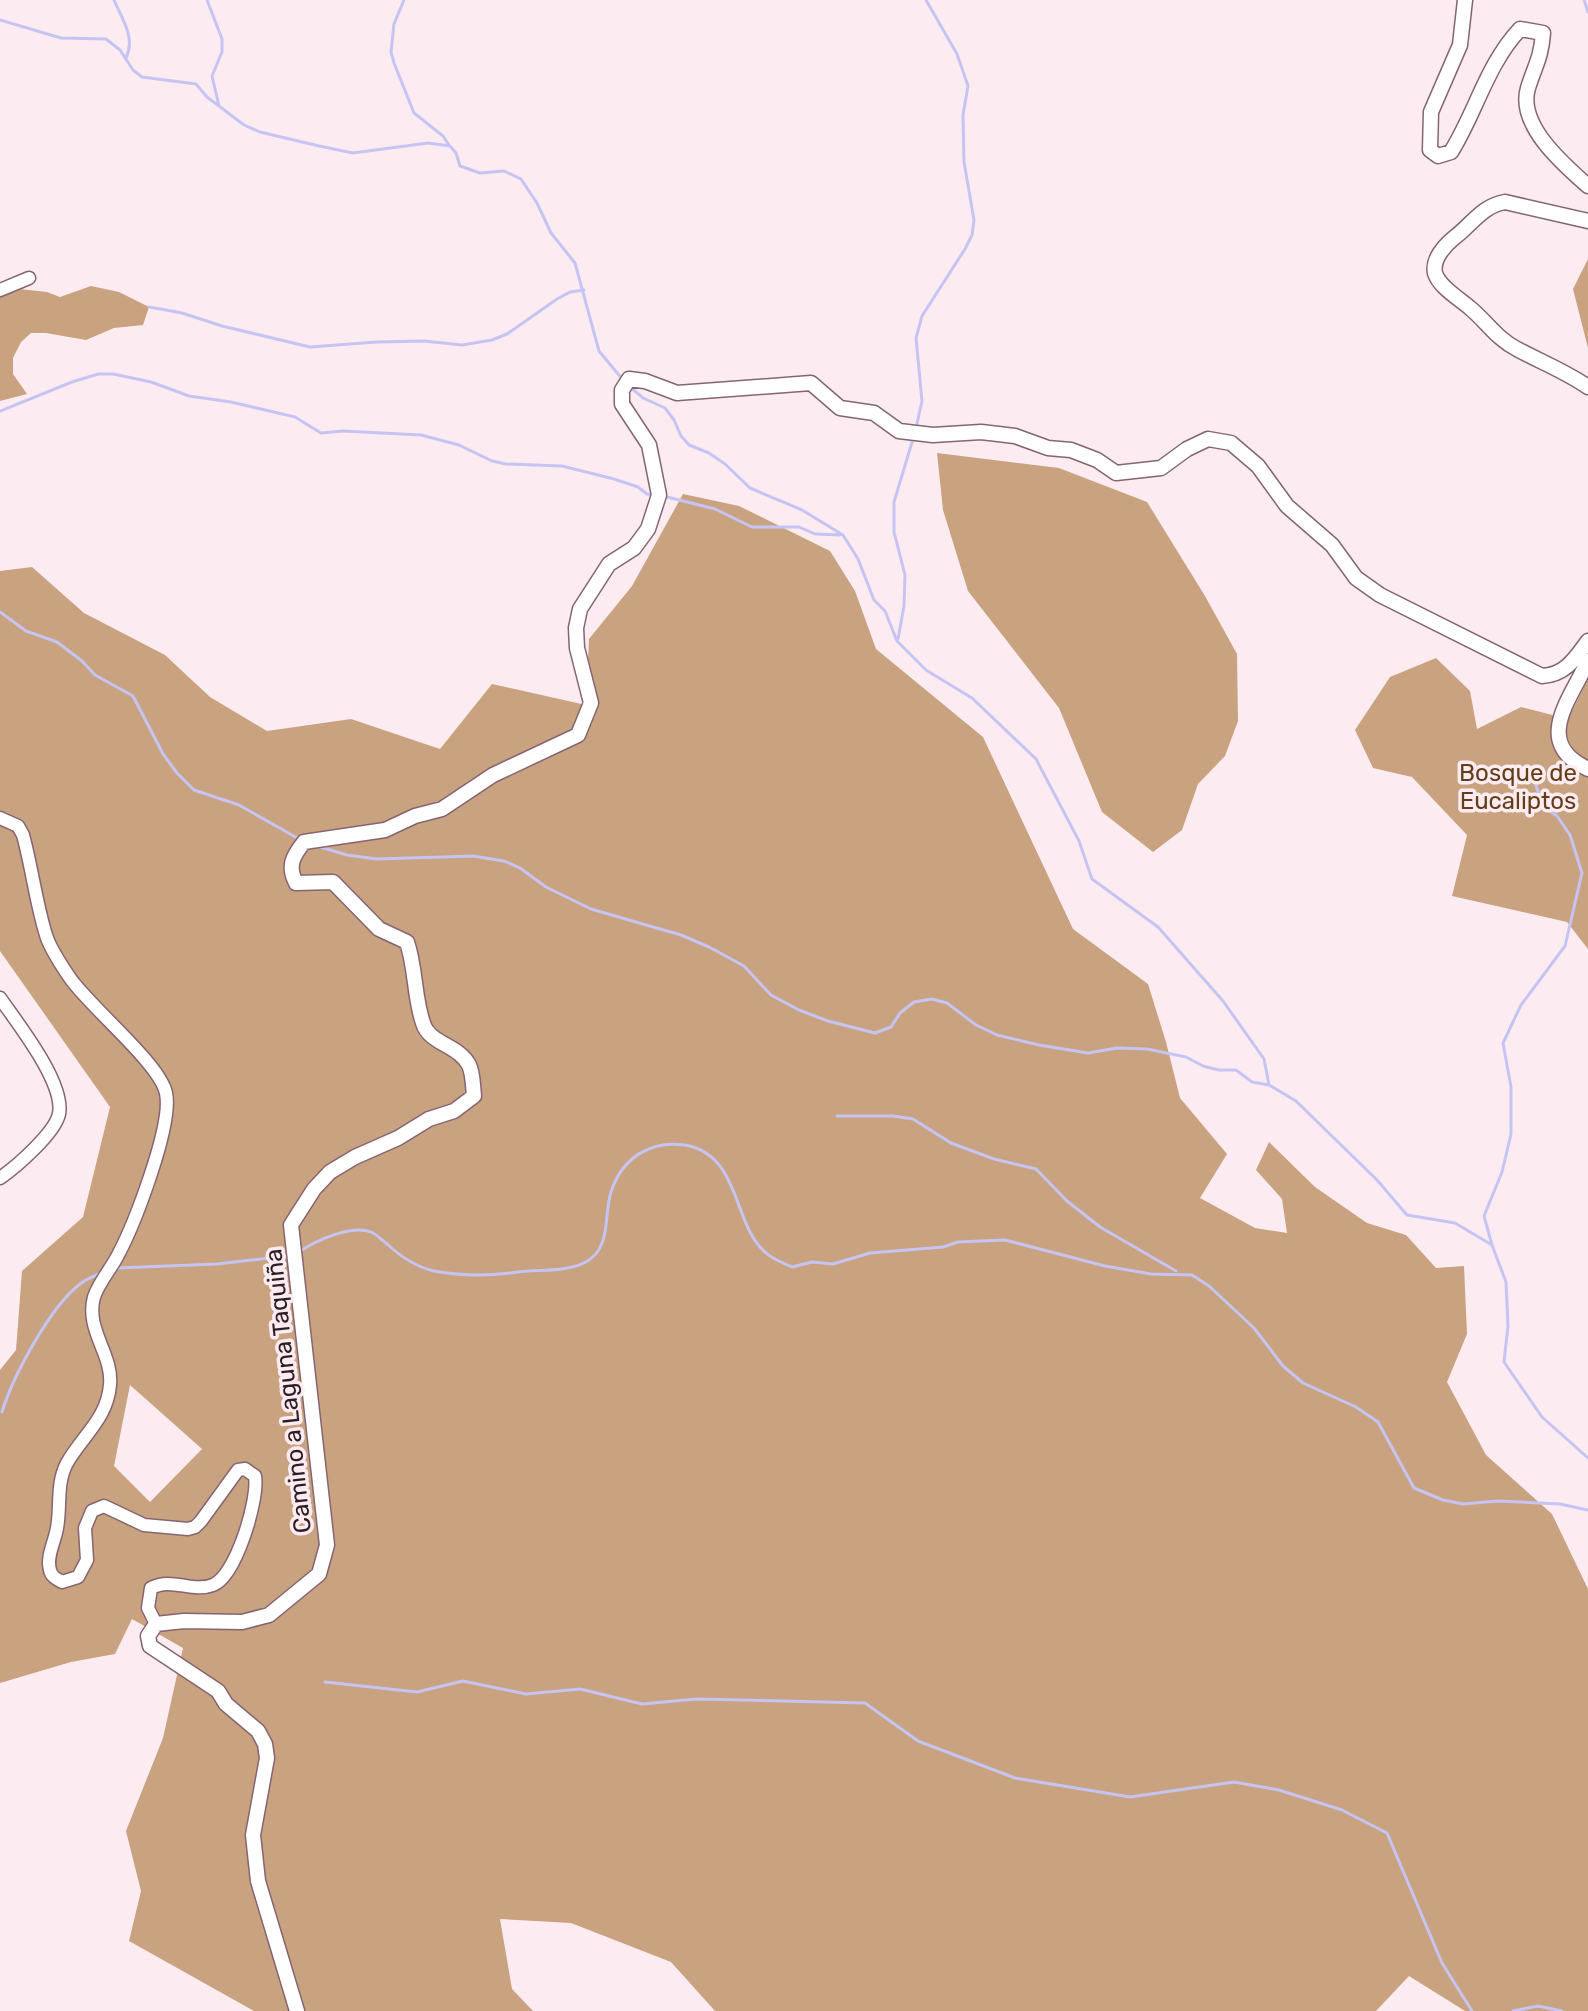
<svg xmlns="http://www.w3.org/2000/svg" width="1588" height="2011" font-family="Rubik,sans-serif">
<rect width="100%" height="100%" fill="#fcecf1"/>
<path fill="#c9a27f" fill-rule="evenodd" d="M1588,259V348L1573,289Z
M0,282L10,288L47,292L60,297L91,286L119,292L149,307L143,325L114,328L86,340L46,333H31L21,342L13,358V374L27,394L0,401Z
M937,453L1059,468L1147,502L1205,596L1237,654L1238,721L1225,756L1198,784L1182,830L1153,852L1102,812L1059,708L968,591L943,510Z
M683,494L739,506L830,551L855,591L876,649L983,737L1073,929L1148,984L1166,1042L1180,1098L1227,1154L1200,1198L1255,1228L1287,1233L1282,1199L1256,1170L1269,1142L1315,1187L1367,1223L1406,1235L1436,1268L1464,1266L1467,1334L1447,1382L1486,1455L1552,1514L1588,1589V2011H1465L1409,1976L1376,2011H715L671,1962L571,1923L500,1919L512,1989L533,2011H254L129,1941L141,1891L126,1831L163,1738L183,1648L132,1619L115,1654L71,1662L0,1683V1370L16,1350L22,1271L83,1217L110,1107L0,951V571L32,567L84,613L165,655L210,697L267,731L351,719L440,749L492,684L586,705L589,639L632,586ZM130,1385L202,1449L150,1502L114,1466Z
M1436,658L1470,691L1477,729L1521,707L1568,719L1588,679V949L1567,922L1452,896L1467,835L1412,777L1373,768L1355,730L1390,677Z"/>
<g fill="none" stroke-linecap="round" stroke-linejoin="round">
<path stroke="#c6c4f3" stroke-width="3" d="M114,0C122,19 136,38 126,58
M207,0L222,39V52L212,76L219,106
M404,0L394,24L391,52L394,63L414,113L443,136L449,145
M1584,0L1588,12
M0,20L61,38L106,39L120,50L133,70L142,77L196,84L207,97L244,125L260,132L319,146L353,153L428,143L450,146L456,153L460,166L480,173L504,171L521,179L537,203L551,233L575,263L599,351L623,380
M149,307L182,313L222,326L310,347L377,342L424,341L462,345L492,340L507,334L557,299L570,292L584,290
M629,386L643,398L665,408L674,420L681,436L689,445L709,453L725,464L750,488L802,510L843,535L858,559L874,600L885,611L897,641L926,670L972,698L1036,759L1079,841L1092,879L1158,927L1223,1001L1264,1059L1269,1085L1296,1101L1377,1180L1407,1215L1455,1223L1492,1245L1506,1282L1508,1326L1504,1362L1542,1417L1588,1458
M0,411L72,382L98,374H113L151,382L189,396L231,402L295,417L321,433L343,431L421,435L459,445L492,461L506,464L562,466L614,479L638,487L647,494L655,495
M916,428L922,401L916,338L922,316L965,249L972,235L974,220L964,162L963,115L968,86L957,54L926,0
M663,496L715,509L752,527H799L815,534L840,535
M0,612L26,631L57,642L82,661L95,675L133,696L163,754L177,773L194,790L239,805L299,839
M898,639L904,606L905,575L894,532V502L913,439
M317,846L347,855L377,859L473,856L504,861L520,868L546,887L591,909L681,935L709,947L744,966L771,995L799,1010L828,1021L875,1033L891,1027L900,1013L914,1002L932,999L947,1003L976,1025L997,1035L1039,1045L1088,1053L1117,1048L1147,1049L1186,1057L1203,1066L1219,1070H1236L1252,1082L1269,1085
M837,1116H893L913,1119L951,1143L994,1159L1036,1169L1067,1201L1100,1227L1176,1271
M1492,1245L1484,1216L1502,1172L1511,1134V1087L1503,1043L1521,1005L1565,946L1582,873L1570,835L1557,816L1543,806L1531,771
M299,1252C315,1241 353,1223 373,1233C377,1235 383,1241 387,1244C400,1256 416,1267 434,1271C462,1276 490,1276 518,1272C532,1270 547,1271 561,1269C575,1267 589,1264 598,1251C609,1234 605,1211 611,1192C622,1158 650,1140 685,1145C741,1155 732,1223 765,1252C772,1259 783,1263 792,1267L812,1262L833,1264L870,1253L943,1247L958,1242L1005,1240L1105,1266L1151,1274L1192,1275L1209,1286L1254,1328L1283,1366L1303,1383L1356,1407L1378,1422L1414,1488L1443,1500L1463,1504L1498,1501L1560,1504L1588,1510
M117,1268L217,1264L288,1256
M2,1412C13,1376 50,1307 80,1284C86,1279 95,1276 102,1272
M325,1682L417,1692L463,1681L526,1694L580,1689L642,1704L697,1699L865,1703L918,1741L1015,1778L1130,1797L1234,1782L1279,1790L1342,1810L1387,1833L1442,1963L1472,2011
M1513,2011L1538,2006L1562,2011"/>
<defs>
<path id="minor" d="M0,290L29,278
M0,818L18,826L23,835C32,868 36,903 46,935C50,949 62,966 70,978C91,1008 160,1064 166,1093C173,1125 134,1225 118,1255C111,1269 99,1282 94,1297C85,1330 113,1354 110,1385C107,1419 83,1435 67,1463C56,1483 61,1507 57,1528C55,1541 46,1557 50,1570C51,1576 56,1579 62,1582L78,1577L87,1560L85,1528L92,1511L104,1506L144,1525L188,1529L195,1527L201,1521L238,1470L245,1469L255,1476C259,1499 236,1576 213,1585C192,1593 172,1577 151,1588L148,1608L156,1624
M0,998C18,1024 65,1083 59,1114C55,1133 16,1167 0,1178"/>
<path id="tertiary" d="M1465,0L1460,45L1431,112L1430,150L1438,156L1451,152C1476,112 1487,64 1520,29L1543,33C1541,59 1535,65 1528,88C1517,125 1564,165 1588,186
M1588,221L1505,202C1482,206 1472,224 1455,237C1445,245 1432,259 1435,273C1439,287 1460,299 1470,308C1486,321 1497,339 1517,349C1541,362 1565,371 1588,387
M1588,661C1570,700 1532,743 1588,769
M297,2011L258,1881L253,1835L267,1758L265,1744L258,1731L226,1704L218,1691L150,1646L148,1636L156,1624L184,1621L242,1622L269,1615L319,1574L327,1545L291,1225L314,1189L330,1172L355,1157L398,1138L429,1119L454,1111L474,1096C473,1087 473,1073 469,1065C459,1045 429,1044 423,1023C414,997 416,969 407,942L379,929L333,882L296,883C287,866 293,856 304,842L385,830L415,816L442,809L493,775L578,735L591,703L577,648L576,628L580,609L609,564L634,548L648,529L659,495L649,445L622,404V390L629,379L645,381L677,393L811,383L840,408L874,413L899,431L933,435L981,432L1015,436L1048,448L1071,450L1097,460L1116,473L1161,468L1187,449L1208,439L1231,443L1258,466L1287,506L1332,545L1356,578L1380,595L1542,676C1565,675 1575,659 1588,641"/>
</defs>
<use href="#minor" stroke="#856571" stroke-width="15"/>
<use href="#tertiary" stroke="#856571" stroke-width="17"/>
<use href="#minor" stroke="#fff" stroke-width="12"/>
<use href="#tertiary" stroke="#fff" stroke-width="14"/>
</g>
<g text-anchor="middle" stroke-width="7" stroke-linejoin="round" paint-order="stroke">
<g font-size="24" fill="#653e16" stroke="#fcecf1">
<text x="1518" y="781">Bosque de<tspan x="1518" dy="28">Eucaliptos</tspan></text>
</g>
<g font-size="24" fill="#2c1f24" stroke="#fcecf1">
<text transform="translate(288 1391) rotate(-96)" y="8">Camino a Laguna Taquiña</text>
</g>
</g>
</svg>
